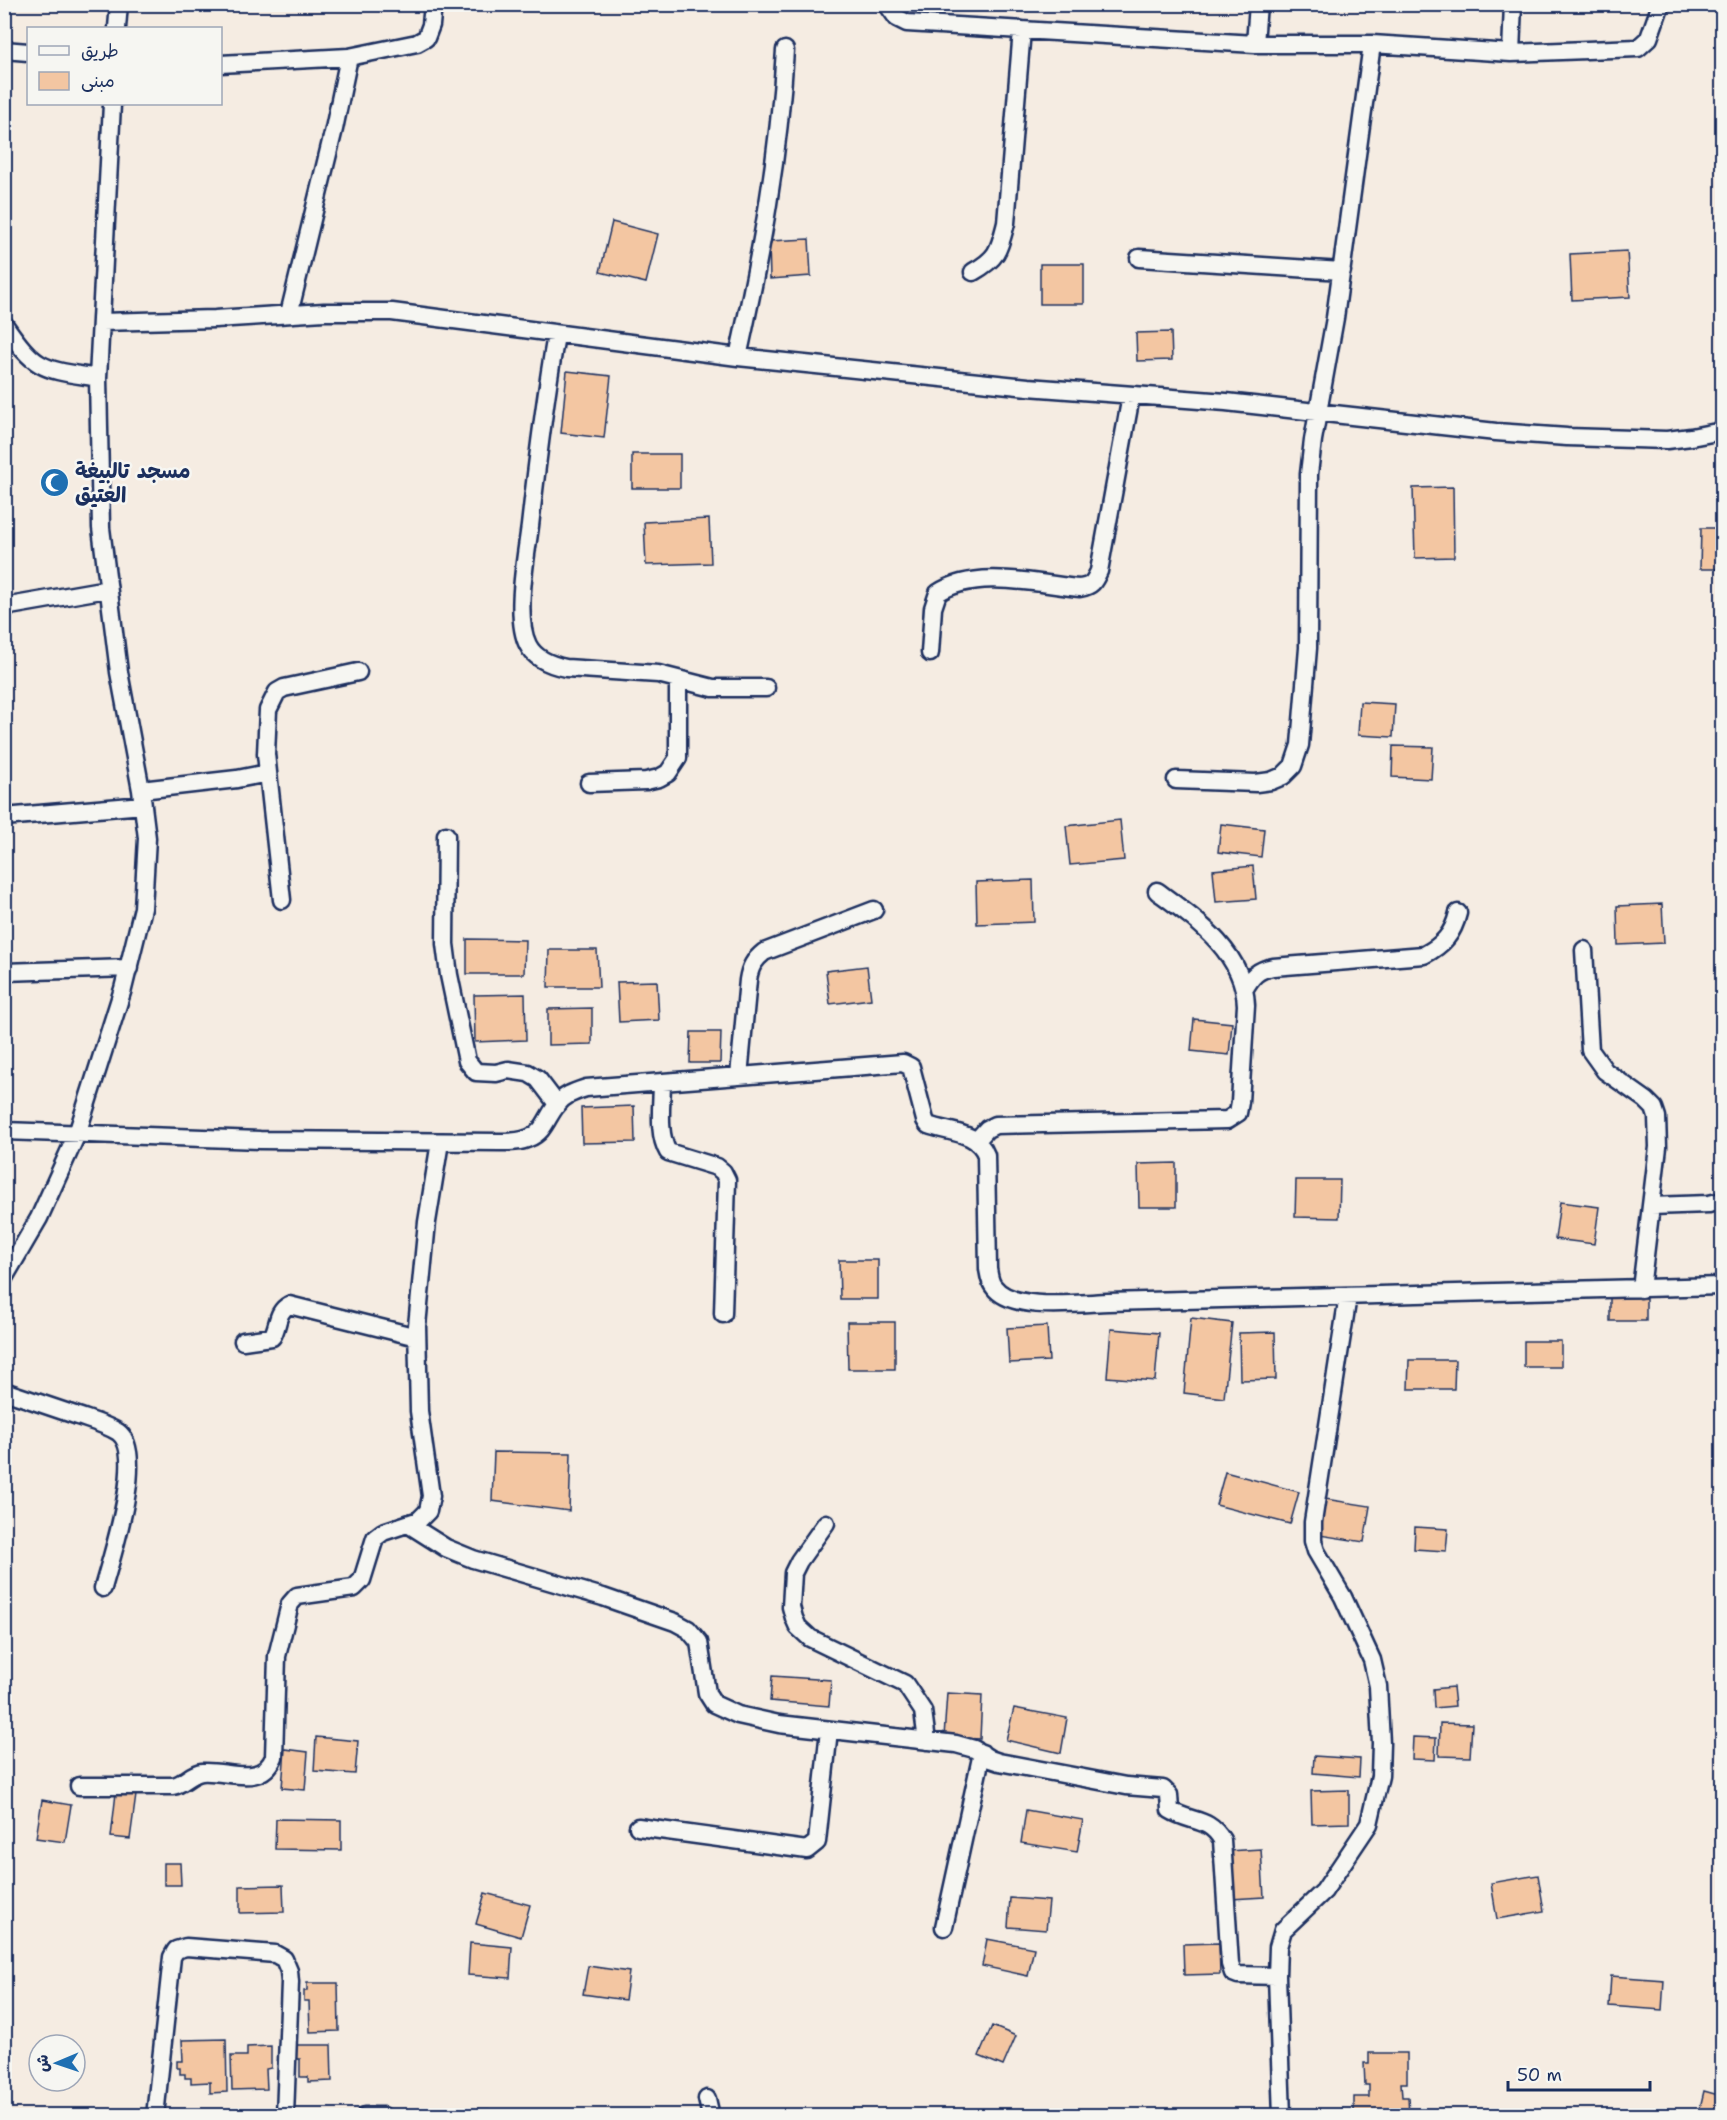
<svg xmlns="http://www.w3.org/2000/svg" width="1727" height="2120" font-family="'Shantell Sans','Playpen Sans Arabic',sans-serif">
<rect width="100%" height="100%" fill="#f5ece2"/>
<filter id="ink" filterUnits="userSpaceOnUse"><feTurbulence type="fractalNoise" baseFrequency=".0167" numOctaves="2"/><feDisplacementMap in="SourceGraphic" scale="12" xChannelSelector="R" yChannelSelector="G"/><feConvolveMatrix kernelMatrix="1 2 1 2 8 2 1 2 1" color-interpolation-filters="sRGB"/></filter>
<g filter="url(#ink)">
<path fill="#f3c6a2" stroke="#1b2f5e" stroke-width="1.5" d="M612,222L658,234L646,283L600,272Z
M809,239L811,276L770,279L769,241Z
M1627,251L1630,297L1572,300L1570,254Z
M1040,264H1084V304H1040Z
M1171,332L1172,360L1137,361L1136,333Z
M567,371L611,376L604,438L561,433Z
M632,454H680V488H632Z
M1453,487L1454,557L1415,558L1413,488Z
M709,519L711,563L646,565L644,522Z
M1701,528H1722V569H1700Z
M1360,702L1395,704L1393,737L1358,735Z
M1393,746L1433,747L1431,779L1392,777Z
M1120,820L1124,860L1070,865L1066,826Z
M1221,824L1264,829L1261,857L1218,852Z
M1253,866L1256,899L1216,902L1213,870Z
M1033,880L1034,922L977,924L976,882Z
M1662,904L1664,943L1618,945L1617,906Z
M467,939L525,940L524,974H467Z
M549,950H597L599,987H548Z
M867,966L871,999L830,1004L826,971Z
M657,981L659,1020L619,1022L617,982Z
M525,994L526,1040L475,1042L474,995Z
M592,1008V1044L548,1045V1009Z
M1194,1019L1232,1023L1229,1055L1191,1051Z
M691,1032H721L720,1063H690Z
M634,1106L635,1142L582,1143L581,1108Z
M1176,1163V1207H1139L1138,1164Z
M1296,1180H1340L1339,1218L1295,1217Z
M1560,1202L1599,1207L1594,1244L1555,1239Z
M839,1260H878V1299H840Z
M1610,1298H1646V1321H1610Z
M1191,1318L1232,1323L1224,1398L1184,1393Z
M847,1322H895V1369H848Z
M1047,1326L1049,1361L1009,1363L1007,1328Z
M1111,1329L1159,1333L1155,1381L1107,1377Z
M1275,1332L1276,1379L1240,1380L1239,1333Z
M1524,1341H1561V1367H1524Z
M1409,1360H1455L1454,1389H1408Z
M494,1452L571,1453L569,1511L492,1501Z
M1225,1472L1299,1492L1290,1524L1216,1505Z
M1325,1499L1370,1506L1364,1542L1319,1535Z
M1415,1527L1448,1529L1446,1551L1414,1549Z
M772,1676L831,1680L829,1706L770,1701Z
M1453,1687L1455,1706L1434,1708L1433,1689Z
M947,1693L982,1695L980,1739L944,1737Z
M1014,1708L1067,1718L1061,1753L1006,1740Z
M1440,1723L1472,1724L1470,1757L1439,1756Z
M316,1737L358,1741L355,1774L314,1771Z
M1413,1737L1436,1738L1435,1760L1412,1759Z
M285,1749L308,1752L305,1790L282,1788Z
M1314,1756L1360,1759L1359,1777L1313,1773Z
M1349,1790V1823L1312,1824L1311,1791Z
M116,1793L136,1795L130,1839L111,1837Z
M42,1800L71,1805L65,1842L36,1838Z
M1026,1810L1083,1820L1077,1852L1021,1843Z
M276,1819L341,1820V1850L275,1849Z
M1261,1849L1264,1897L1231,1899L1228,1851Z
M164,1863H180L181,1885H164Z
M1538,1875L1544,1911L1497,1919L1491,1883Z
M283,1885L284,1912L240,1913V1886Z
M485,1893L530,1905L521,1937L476,1924Z
M1010,1898L1049,1901L1046,1930L1008,1927Z
M987,1939L1034,1948L1028,1976L982,1966Z
M470,1943L512,1947L510,1978L468,1975Z
M1219,1943L1220,1974L1184,1975L1183,1944Z
M588,1966L629,1972L625,2000L583,1994Z
M1611,1976L1664,1980L1662,2010L1609,2006Z
M307,1983H338L339,2031L310,2032L309,2001H304V1991H307Z
M992,2026L1016,2036L1003,2066L979,2056Z
M226,2039L227,2092L210,2093V2082L191,2083V2078H185V2074H180V2068H177V2061H183L182,2040Z
M294,2045H331L332,2081L308,2082V2077H300V2059H295Z
M271,2046V2068L266,2069L267,2089L232,2090L231,2056H247V2047Z
M1369,2053H1407V2083H1401L1402,2097H1408L1409,2116H1354V2097H1369V2085H1365L1364,2063H1369Z
M1704,2091L1722,2096V2116H1698Z
M456,2109H489V2116H457Z"/>
<g fill="none" stroke-linecap="round" stroke-linejoin="round">
<defs>
<path id="minor" d="M887,4L897,18L907,23L1255,44H1372L1511,53L1638,48L1649,38L1661,4
M117,28L119,4
M1255,44L1258,4
M4,50L28,52
M1511,53L1513,4
M349,57L417,43L426,38L431,25L433,4
M220,64L349,57L334,129L289,314
M1139,258L1342,271
M973,272C998,258 999,250 1006,223L1022,30
M101,322L215,319L324,312H392L738,357L1028,387L1226,402L1496,432L1567,437L1667,440L1691,437L1722,431
M4,324C37,372 43,369 98,378
M556,335C545,398 537,463 530,526C526,557 514,618 528,645C535,659 551,665 566,668L658,674L713,688H766
M738,357C761,253 779,157 785,50
M4,607L107,589
M930,653L933,608L938,593C976,568 1037,584 1080,588C1092,586 1094,582 1099,571L1131,396
M1176,780L1256,783L1271,781L1283,776L1293,766L1300,745L1308,648L1309,474L1313,440L1335,318L1372,44
M589,783L646,781L659,778L668,773L678,758V680
M141,790L237,779L268,773
M4,817L143,805
M446,835L445,944L449,975L467,1061L476,1072L496,1073L508,1070L528,1073L538,1079L557,1104
M282,900L266,754L268,710L277,692L284,688L358,672
M1584,950L1590,1050L1605,1071L1646,1100L1654,1108L1657,1117L1658,1147L1641,1289
M4,972L129,968
M1244,990C1252,976 1257,970 1273,967L1424,955C1443,945 1453,934 1458,913
M739,1076L748,980C750,967 754,960 764,952L874,910
M662,1082C662,1104 657,1133 668,1152L717,1167L723,1172L727,1180L723,1314
M4,1131L260,1140L500,1142C510,1142 521,1142 529,1138C545,1132 547,1116 557,1105C564,1095 574,1092 586,1088L903,1063L911,1067L925,1120L928,1125C949,1133 977,1131 986,1155L988,1269C989,1275 990,1283 994,1287C1012,1312 1079,1303 1108,1302L1722,1286
M977,1140L987,1129L995,1125L1227,1120L1238,1113L1240,1102L1246,1005C1244,952 1195,919 1157,891
M1651,1206L1709,1204L1722,1201
M4,1278L39,1218L77,1134L123,989L143,908L147,838L141,790L119,672L101,528L98,378L112,104
M243,1341L272,1337C279,1326 276,1312 289,1305L417,1337
M4,1391C28,1399 51,1407 75,1415C89,1420 105,1424 118,1432C147,1453 111,1558 103,1588
M826,1523L799,1561L793,1573L791,1607L794,1618L798,1627L810,1638L905,1684L923,1711L927,1741
M408,1524L446,1548L473,1559L603,1597L675,1622L688,1629L699,1642L707,1693L714,1704L738,1715L779,1724L956,1744L974,1749L990,1759L999,1762L1126,1786L1163,1789L1169,1795L1170,1810C1191,1823 1209,1817 1222,1840L1230,1964L1233,1973L1238,1975L1277,1976
M79,1786H173C184,1784 191,1773 202,1772C228,1770 261,1788 274,1757L277,1656L290,1604L297,1596L354,1588L362,1580L375,1538L383,1532L419,1520L428,1511L431,1496L419,1411L417,1326L427,1222L440,1142
M638,1827L807,1850L817,1842L829,1730
M944,1927L982,1753
M707,2099L711,2116
M155,2116L172,1957L176,1950L186,1947L275,1954L284,1959L289,1971L290,1982L285,2116
M365,2116H383
M1282,2116L1277,1976L1278,1947L1283,1930L1324,1891L1369,1824L1380,1776L1381,1743L1378,1686L1372,1660L1343,1597L1316,1551L1313,1541V1522L1348,1296"/>
</defs>
<use href="#minor" stroke="#1b2f5e" stroke-width="21"/>
<use href="#minor" stroke="#f6f6f2" stroke-width="16"/>
</g>
</g>
<defs>
<symbol id="mosque-disc" viewBox="-11 -11 22 22"><circle r="9.5" fill="#1f6fb2" stroke="#f6f6f2"/><path d="M3.5-4.9A6 6 0 1 0 3.5 4.9A5 5 0 1 1 3.5-4.9Z" fill="#fff"/></symbol>
</defs>
<g fill-rule="evenodd">
<use href="#mosque-disc" x="38" y="466" width="33" height="33"/>
</g>
<g text-anchor="middle" stroke-width="5" stroke-linejoin="round" paint-order="stroke">
<g font-size="21" font-weight="bold" fill="#1b2f5e" stroke="#f6f6f2" text-anchor="start">
<text x="75" y="478">مسجد تالبيغة<tspan x="75" dy="24">العتيق</tspan></text>
</g>
</g>
<rect width="1727" height="2120" fill="none" stroke="#f6f6f2" stroke-width="24"/>
<rect x="12" y="12" width="1703" height="2096" fill="none" stroke="#1b2f5e" stroke-width="2" filter="url(#ink)"/>
<rect x="27" y="27" width="195" height="78" fill="#f6f6f2" stroke="#9ea6b7" stroke-width="1.5"/>
<rect x="39" y="46" width="30" height="9" fill="#f6f6f2" stroke="#9ea6b7" stroke-width="1.5"/>
<text x="81" y="57" font-size="18" fill="#1b2f5e">طريق</text>
<rect x="39" y="72" width="30" height="18" fill="#f3c6a2" stroke="#9ea6b7" stroke-width="1.5"/>
<text x="81" y="87" font-size="18" fill="#1b2f5e">مبنى</text>
<g transform="translate(57 2063) rotate(268)"><circle r="28" fill="#f6f6f2" stroke="#9ea6b7" stroke-width="1.5"/>
<path d="M0-4.5L10 22L0 15L-10 22Z" fill="#1f6fb2"/>
<text y="-9" font-size="16" font-weight="bold" text-anchor="middle" fill="#1b2f5e">ش</text>
</g>
<path d="M1508 2081v9h142v-9" fill="none" stroke="#1b2f5e" stroke-width="3"/>
<text x="1517" y="2081" font-size="18" fill="#1b2f5e" stroke="#f6f6f2" stroke-width="4.5" paint-order="stroke">50 m</text>
</svg>
